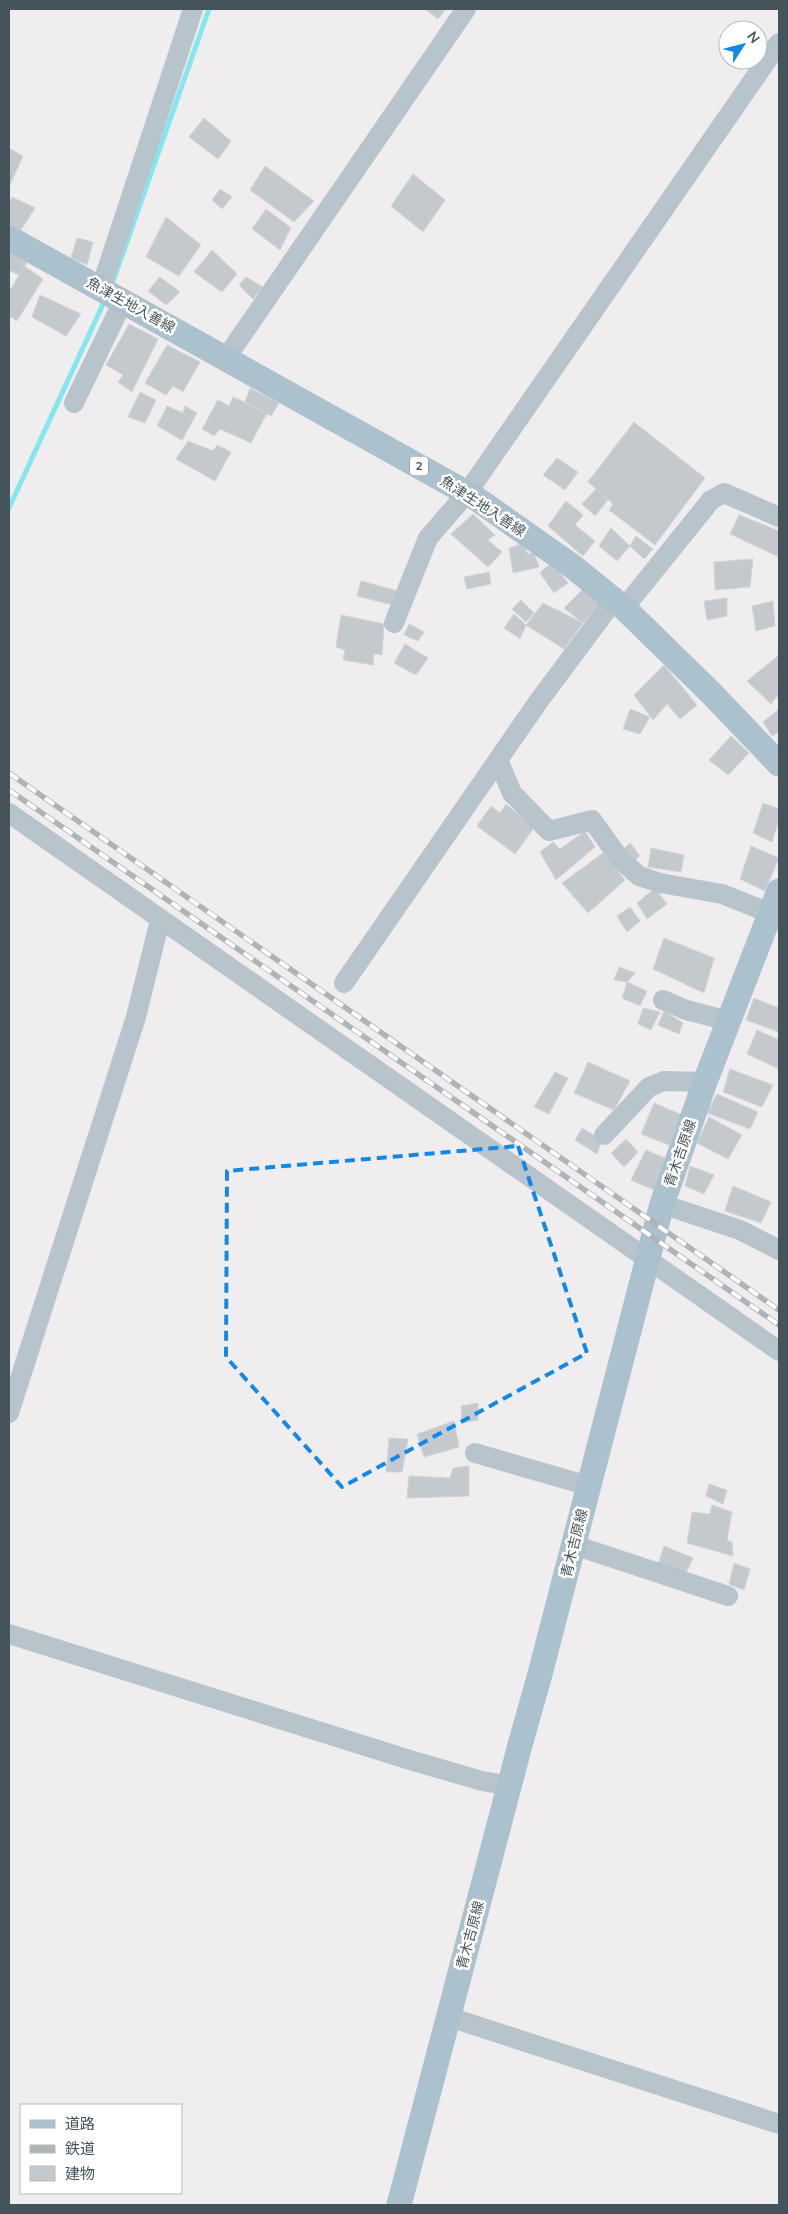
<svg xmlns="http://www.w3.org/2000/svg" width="788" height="2214" font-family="'Nunito Sans','Noto Sans JP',sans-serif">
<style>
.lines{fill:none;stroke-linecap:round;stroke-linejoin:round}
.stream{stroke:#84e6ef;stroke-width:5}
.building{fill:#c4c9cd;stroke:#d1d4d9}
.minor{stroke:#b8c4cb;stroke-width:20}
.major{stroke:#acc1ce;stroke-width:25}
.rail-casing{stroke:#afb4b8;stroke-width:5.5}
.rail{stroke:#fff;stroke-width:4;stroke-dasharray:11;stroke-linecap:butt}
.marked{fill:none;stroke:#1289e6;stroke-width:4;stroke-dasharray:10 6;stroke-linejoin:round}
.labels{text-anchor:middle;stroke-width:5;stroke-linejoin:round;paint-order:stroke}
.shield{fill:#fff;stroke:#7d878c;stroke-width:1}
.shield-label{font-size:12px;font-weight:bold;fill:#45545b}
.street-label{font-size:14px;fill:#45545b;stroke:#fff}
</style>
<rect width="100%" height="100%" fill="#f0edee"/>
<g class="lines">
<path class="stream" d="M 111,287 L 209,9
M 9,508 L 105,300"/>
</g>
<path class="building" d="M 425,9 L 446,9 L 438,19 Z
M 204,118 L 231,141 L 218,159 L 189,137 Z
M 9,148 L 23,156 L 9,187 Z
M 265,166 L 314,201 L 294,222 L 250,190 Z
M 413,174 L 445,200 L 423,232 L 391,206 Z
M 220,189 L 232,197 L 222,209 L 212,200 Z
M 12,197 L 35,208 L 21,230 L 9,225 L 9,204 Z
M 266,209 L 291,228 L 280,250 L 252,229 Z
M 166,217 L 201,245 L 179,276 L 146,257 Z
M 77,238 L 93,242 L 87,265 L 71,258 Z
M 212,250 L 237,274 L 222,292 L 194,272 Z
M 10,252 L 27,262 L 19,275 L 9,270 Z
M 24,266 L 43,279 L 17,321 L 9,316 L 9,288 L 11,289 Z
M 160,277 L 180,292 L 166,305 L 148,291 Z
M 246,277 L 263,287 L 253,299 L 239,285 Z
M 40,295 L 81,314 L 66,336 L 32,317 Z
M 129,324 L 158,339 L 132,392 L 118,382 L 123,375 L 106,365 Z
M 167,345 L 200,362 L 183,392 L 173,386 L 166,395 L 145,383 Z
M 250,388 L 279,403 L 271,416 L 245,402 Z
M 140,392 L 156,400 L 145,423 L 128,417 Z
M 233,397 L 267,413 L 251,443 L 220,429 L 214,436 L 202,429 L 218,400 L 229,406 Z
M 167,406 L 183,413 L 185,406 L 197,413 L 182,440 L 157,426 Z
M 634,422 L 705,478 L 655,545 L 609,510 L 613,504 L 588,482 Z
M 188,441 L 213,451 L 217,445 L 231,452 L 215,481 L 176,459 Z
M 557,458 L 578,472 L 565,490 L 543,475 Z
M 596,489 L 608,500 L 595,516 L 582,504 Z
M 566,501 L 583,515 L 575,525 L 595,541 L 583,556 L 548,526 Z
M 473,514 L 495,535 L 488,540 L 502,552 L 488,567 L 451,534 Z
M 739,515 L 779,531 L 779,557 L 730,534 Z
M 611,528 L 630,546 L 617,561 L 599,546 Z
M 636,536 L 653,549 L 644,559 L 630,546 Z
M 522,544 L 528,554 L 534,553 L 539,567 L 513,573 L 509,548 Z
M 753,559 L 750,587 L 715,590 L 714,562 Z
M 552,562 L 568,583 L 554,593 L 540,573 Z
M 489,572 L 491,584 L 467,589 L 464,577 Z
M 361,581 L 398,591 L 393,605 L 357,596 Z
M 583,589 L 600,603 L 583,623 L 564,608 Z
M 727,598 L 727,616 L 707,620 L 704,601 Z
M 521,600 L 534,613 L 526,622 L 512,609 Z
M 773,601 L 775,626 L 756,631 L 752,606 Z
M 543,603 L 583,623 L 564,649 L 526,625 Z
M 514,614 L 526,625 L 520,639 L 504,628 Z
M 341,615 L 384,624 L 382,655 L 374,654 L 373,665 L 343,660 L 345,650 L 336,647 Z
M 409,624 L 424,632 L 418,641 L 404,635 Z
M 405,644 L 428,658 L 416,675 L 394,663 Z
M 778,656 L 779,694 L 771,704 L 747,681 Z
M 664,665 L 697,705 L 680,719 L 667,704 L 653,720 L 634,695 Z
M 630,709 L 650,717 L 640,734 L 623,729 Z
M 779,709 L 779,732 L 772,736 L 763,722 Z
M 731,736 L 749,753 L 728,775 L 709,760 Z
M 763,803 L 779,809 L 779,819 L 772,842 L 753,833 Z
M 506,804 L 534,828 L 515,854 L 477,826 L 491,806 L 500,813 Z
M 585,831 L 595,847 L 556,880 L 540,852 L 553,842 L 560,849 Z
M 630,843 L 640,856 L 631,863 L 622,850 Z
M 751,846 L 779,858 L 765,891 L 740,879 Z
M 651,848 L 684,855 L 681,872 L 648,867 Z
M 603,853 L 625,880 L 588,913 L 562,883 Z
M 655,888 L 667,904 L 647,919 L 637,903 Z
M 630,907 L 640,921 L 627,932 L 617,916 Z
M 664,938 L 714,958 L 704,993 L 653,969 Z
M 619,967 L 635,973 L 627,982 L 614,980 Z
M 627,982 L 647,991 L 640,1006 L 622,998 Z
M 754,998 L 779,1008 L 779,1032 L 746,1020 Z
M 643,1008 L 660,1012 L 651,1030 L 638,1024 Z
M 664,1011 L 683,1023 L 679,1034 L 658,1025 Z
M 757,1030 L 779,1040 L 779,1069 L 747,1054 Z
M 588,1062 L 630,1081 L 614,1110 L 574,1093 Z
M 730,1069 L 773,1085 L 762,1107 L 723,1092 Z
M 555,1072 L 568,1078 L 549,1114 L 534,1107 Z
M 717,1094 L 758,1112 L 750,1129 L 707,1113 Z
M 654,1103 L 682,1115 L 669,1145 L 641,1134 Z
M 709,1117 L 742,1135 L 728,1159 L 697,1143 Z
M 582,1128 L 602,1140 L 597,1154 L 575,1140 Z
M 626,1139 L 638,1152 L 624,1167 L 611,1153 Z
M 646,1150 L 665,1158 L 654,1190 L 631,1180 Z
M 690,1166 L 714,1175 L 704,1194 L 685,1186 Z
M 733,1186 L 771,1202 L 761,1223 L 725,1211 Z
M 478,1403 L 478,1420 L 462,1423 L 461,1406 Z
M 454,1421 L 459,1447 L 424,1457 L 417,1434 Z
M 389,1438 L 408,1439 L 402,1472 L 386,1472 Z
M 469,1466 L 469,1496 L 407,1498 L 409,1476 L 450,1478 L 453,1468 Z
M 709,1484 L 727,1490 L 723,1504 L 706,1496 Z
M 712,1505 L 732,1512 L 727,1540 L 732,1542 L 733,1556 L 687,1543 L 692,1512 L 710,1514 Z
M 664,1546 L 693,1558 L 685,1575 L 658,1565 Z
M 734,1563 L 750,1569 L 744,1590 L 729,1584 Z"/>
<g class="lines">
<path class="minor" d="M 101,288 L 193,9
M 226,358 L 466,9
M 74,403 L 123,301
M 624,608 L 711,500 L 724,493 L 779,517
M 394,623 L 428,538 L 467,493 L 779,43
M 498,760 L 512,793 L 549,831 L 592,820 L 620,859 L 639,876 L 660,883 L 722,894 L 770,913
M 9,813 L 779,1351
M 344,983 L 538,702 L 614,600
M 663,1000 L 686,1010 L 729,1021
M 604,1135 L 649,1087 L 664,1081 L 705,1082
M 662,1204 L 740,1230 L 779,1250
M 9,1413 L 136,1017 L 160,920
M 475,1453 L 589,1486
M 574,1545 L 728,1596
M 9,1634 L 410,1760 L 482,1781 L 510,1786
M 449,2017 L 779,2124"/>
<path class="major" d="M 9,238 L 474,497 L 572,566 L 624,608 L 710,692 L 779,764
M 399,2205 L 520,1745 L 540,1674 L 662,1204 L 705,1082 L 779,891"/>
<g class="rail-casing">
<path id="rail" d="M 9,773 L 779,1310
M 9,790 L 779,1325"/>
</g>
<use href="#rail" class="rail"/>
</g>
<path class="marked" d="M 518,1146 L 587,1353 L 342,1487 L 226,1357 L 227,1171 Z"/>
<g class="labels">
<rect class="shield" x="410" y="456.5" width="18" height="19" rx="4"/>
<g class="shield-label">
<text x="419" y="470">2</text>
</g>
<g class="street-label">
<text transform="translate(131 305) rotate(29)" y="5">魚津生地入善線</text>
<text transform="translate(483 506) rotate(33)" y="5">魚津生地入善線</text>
<text transform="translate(680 1153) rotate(-71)" y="5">青木吉原線</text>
<text transform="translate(574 1543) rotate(-76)" y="5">青木吉原線</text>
<text transform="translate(470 1935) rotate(-75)" y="5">青木吉原線</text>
</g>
</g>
<rect width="788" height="2214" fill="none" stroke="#45545b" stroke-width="20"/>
<rect x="20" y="2104" width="162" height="90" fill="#ffffff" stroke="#b5bbbd"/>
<rect x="30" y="2120" width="25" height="8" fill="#acc1ce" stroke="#b5bbbd"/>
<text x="65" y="2129" font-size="15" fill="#45545b">道路</text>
<rect x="30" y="2145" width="25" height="8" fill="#afb4b8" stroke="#b5bbbd"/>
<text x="65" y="2154" font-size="15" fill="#45545b">鉄道</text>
<rect x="30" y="2166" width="25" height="15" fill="#c4c9cd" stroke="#b5bbbd"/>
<text x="65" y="2179" font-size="15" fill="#45545b">建物</text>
<g transform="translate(743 45) rotate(54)"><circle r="24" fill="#ffffff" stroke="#b5bbbd"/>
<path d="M0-4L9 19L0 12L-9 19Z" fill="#1289e6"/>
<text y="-8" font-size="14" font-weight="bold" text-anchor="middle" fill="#45545b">N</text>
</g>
</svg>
